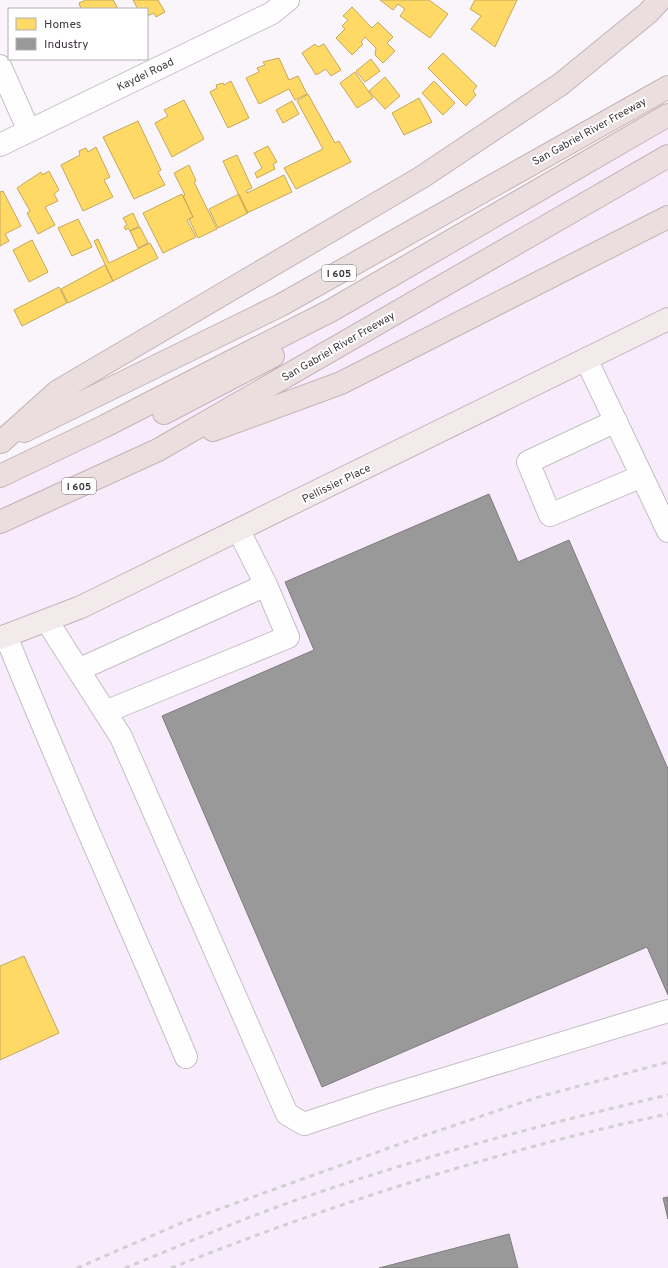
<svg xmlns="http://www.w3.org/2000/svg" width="668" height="1268" font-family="Overpass,sans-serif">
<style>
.built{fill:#f8ebfc}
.homes{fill:#ffd966;stroke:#c5a85b}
.industry{fill:#999;stroke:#7e7c7f}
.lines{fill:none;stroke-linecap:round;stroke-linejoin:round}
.minor-casing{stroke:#c4bfc6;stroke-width:24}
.major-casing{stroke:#c4b3b7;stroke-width:24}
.highway-casing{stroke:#c4b3b7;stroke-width:24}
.minor{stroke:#fefefe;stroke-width:22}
.major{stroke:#f3eaec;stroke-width:22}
.highway{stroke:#ebdedf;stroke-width:22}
.rail{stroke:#d0cfd1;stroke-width:3;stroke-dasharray:5 5;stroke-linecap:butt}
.labels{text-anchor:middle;stroke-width:4;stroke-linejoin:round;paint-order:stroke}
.shield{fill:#fff;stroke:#79737a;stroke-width:1}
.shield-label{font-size:10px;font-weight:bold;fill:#3f3741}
.street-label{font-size:11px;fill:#3f3741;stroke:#fff}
</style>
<rect width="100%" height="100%" fill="#faf5fb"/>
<path class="built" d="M 668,125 L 668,1268 L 0,1268 L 0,477 Z"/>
<path class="homes" d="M 86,0 L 113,0 L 118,9 L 81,9 L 79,3 Z
M 133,0 L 158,0 L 165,12 L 156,17 L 154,13 L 147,16 L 147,9 L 138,9 Z
M 380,0 L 429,0 L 448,14 L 430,38 L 400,16 L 405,9 L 398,4 L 393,10 Z
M 475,0 L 517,0 L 495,47 L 471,29 L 481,16 L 470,9 Z
M 352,7 L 372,28 L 378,22 L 393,37 L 387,43 L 395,51 L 383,63 L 375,55 L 376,48 L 365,37 L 361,42 L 363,44 L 352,55 L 336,38 L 345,29 L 342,26 L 348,20 L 343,16 Z
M 315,44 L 318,47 L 324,44 L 341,70 L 331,76 L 326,69 L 316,75 L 302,53 Z
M 443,53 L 477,86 L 473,91 L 476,95 L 466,106 L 428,68 Z
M 279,58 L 289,80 L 298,76 L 307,94 L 295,100 L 289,89 L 259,104 L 246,78 L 259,72 L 257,68 L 265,65 L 263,62 Z
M 371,59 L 380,71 L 365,82 L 356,71 Z
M 355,72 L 373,98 L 357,108 L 340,83 Z
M 385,77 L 400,96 L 385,109 L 369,91 Z
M 231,81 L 249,118 L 228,128 L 210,92 L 217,88 L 216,85 L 223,83 L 224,85 Z
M 434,81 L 455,103 L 443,115 L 422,93 Z
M 308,94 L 335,143 L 339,141 L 351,162 L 296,189 L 284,168 L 323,149 L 297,101 Z
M 419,98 L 432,122 L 404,135 L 392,113 Z
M 184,100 L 204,139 L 172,157 L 155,123 L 168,116 L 164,110 Z
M 292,101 L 299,114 L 283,123 L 276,110 Z
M 138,121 L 161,170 L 158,172 L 165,185 L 134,199 L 103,137 Z
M 268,146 L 277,162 L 273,164 L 275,169 L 257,178 L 255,173 L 262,168 L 254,153 Z
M 96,147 L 110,177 L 104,180 L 113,197 L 83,211 L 61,165 L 80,155 L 79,151 L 86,148 L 88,152 Z
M 237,155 L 252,188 L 246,191 L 247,193 L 284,175 L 292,192 L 247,213 L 223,161 Z
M 189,165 L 196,181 L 194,182 L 217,229 L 198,238 L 189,219 L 193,217 L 183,196 L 185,195 L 174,173 Z
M 49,171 L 59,190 L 54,194 L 58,201 L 45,207 L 55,225 L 38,234 L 27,213 L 30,211 L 17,188 L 41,172 L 42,175 Z
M 3,191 L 21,226 L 5,234 L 9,241 L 0,246 L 0,192 Z
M 182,194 L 193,217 L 187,220 L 196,237 L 163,253 L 143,213 Z
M 239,194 L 248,213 L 218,228 L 209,209 Z
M 133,213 L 139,226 L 130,231 L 128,228 L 126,230 L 124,227 L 127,225 L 123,218 Z
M 78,219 L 92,247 L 72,256 L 58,228 Z
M 140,227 L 148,243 L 138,248 L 130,231 Z
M 98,239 L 109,263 L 150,243 L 158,258 L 113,281 L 94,241 Z
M 32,240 L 48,272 L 29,282 L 13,250 Z
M 105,265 L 113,281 L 68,303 L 61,289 Z
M 59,287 L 67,303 L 22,326 L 14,310 Z
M 24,956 L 59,1033 L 0,1060 L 0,966 Z"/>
<path class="industry" d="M 489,494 L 518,562 L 569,540 L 668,769 L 668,995 L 647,947 L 322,1087 L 162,716 L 314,650 L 285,582 Z
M 668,1197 L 668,1219 L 663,1198 Z
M 509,1234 L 518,1268 L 379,1268 Z"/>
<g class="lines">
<g class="minor-casing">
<path id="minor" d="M 0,66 L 29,131
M 0,145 L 272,13 L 288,0
M 586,359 L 668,531
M 616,421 L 528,462 L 550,515 L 642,476
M 239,531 L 266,585
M 47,621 L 121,737 L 287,1114 L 304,1124 L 379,1099 L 668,1011
M 6,636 C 63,778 127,917 186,1057
M 78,670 L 266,585 L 288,637 L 105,712"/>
</g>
<g class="major-casing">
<path id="major" d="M 0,638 L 81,607 L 668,319"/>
</g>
<g class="highway-casing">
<path id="highway" d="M 164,413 L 273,356
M 213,430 L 341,383 L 668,217
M 24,431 L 281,305 L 668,87
M 1,442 L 58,391 L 422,177 L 561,84 L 648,13 L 660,0
M 0,476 L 105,426 L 332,310 L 668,115
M 0,522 L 158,450 L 668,156"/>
</g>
<use href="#minor" class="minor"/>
<use href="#major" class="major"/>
<use href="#highway" class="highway"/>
<path class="rail" d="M 77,1268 L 186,1221 L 411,1140 L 535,1098 L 668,1062
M 125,1268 C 187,1243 248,1216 311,1195 C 428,1155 547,1123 668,1095
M 171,1268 C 333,1204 498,1150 668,1114"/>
</g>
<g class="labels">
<g class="shield">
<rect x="322" y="265" width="34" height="16" rx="3"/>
<rect x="62" y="478" width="34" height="16" rx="3"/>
</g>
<g class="shield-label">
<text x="339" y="277">I 605</text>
<text x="79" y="490">I 605</text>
</g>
<g class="street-label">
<text transform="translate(145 74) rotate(-26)" y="4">Kaydel Road</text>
<text transform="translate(589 131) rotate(-29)" y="4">San Gabriel River Freeway</text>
<text transform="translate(338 346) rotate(-30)" y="4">San Gabriel River Freeway</text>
<text transform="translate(336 483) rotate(-26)" y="4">Pellissier Place</text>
</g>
</g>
<rect x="8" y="8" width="140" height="52" fill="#ffffff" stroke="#b2afb3"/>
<rect x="16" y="18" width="20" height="12" fill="#ffd966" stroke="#b2afb3"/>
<text x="44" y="28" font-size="12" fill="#3f3741">Homes</text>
<rect x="16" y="38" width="20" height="12" fill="#999999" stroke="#b2afb3"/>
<text x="44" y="48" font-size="12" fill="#3f3741">Industry</text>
</svg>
